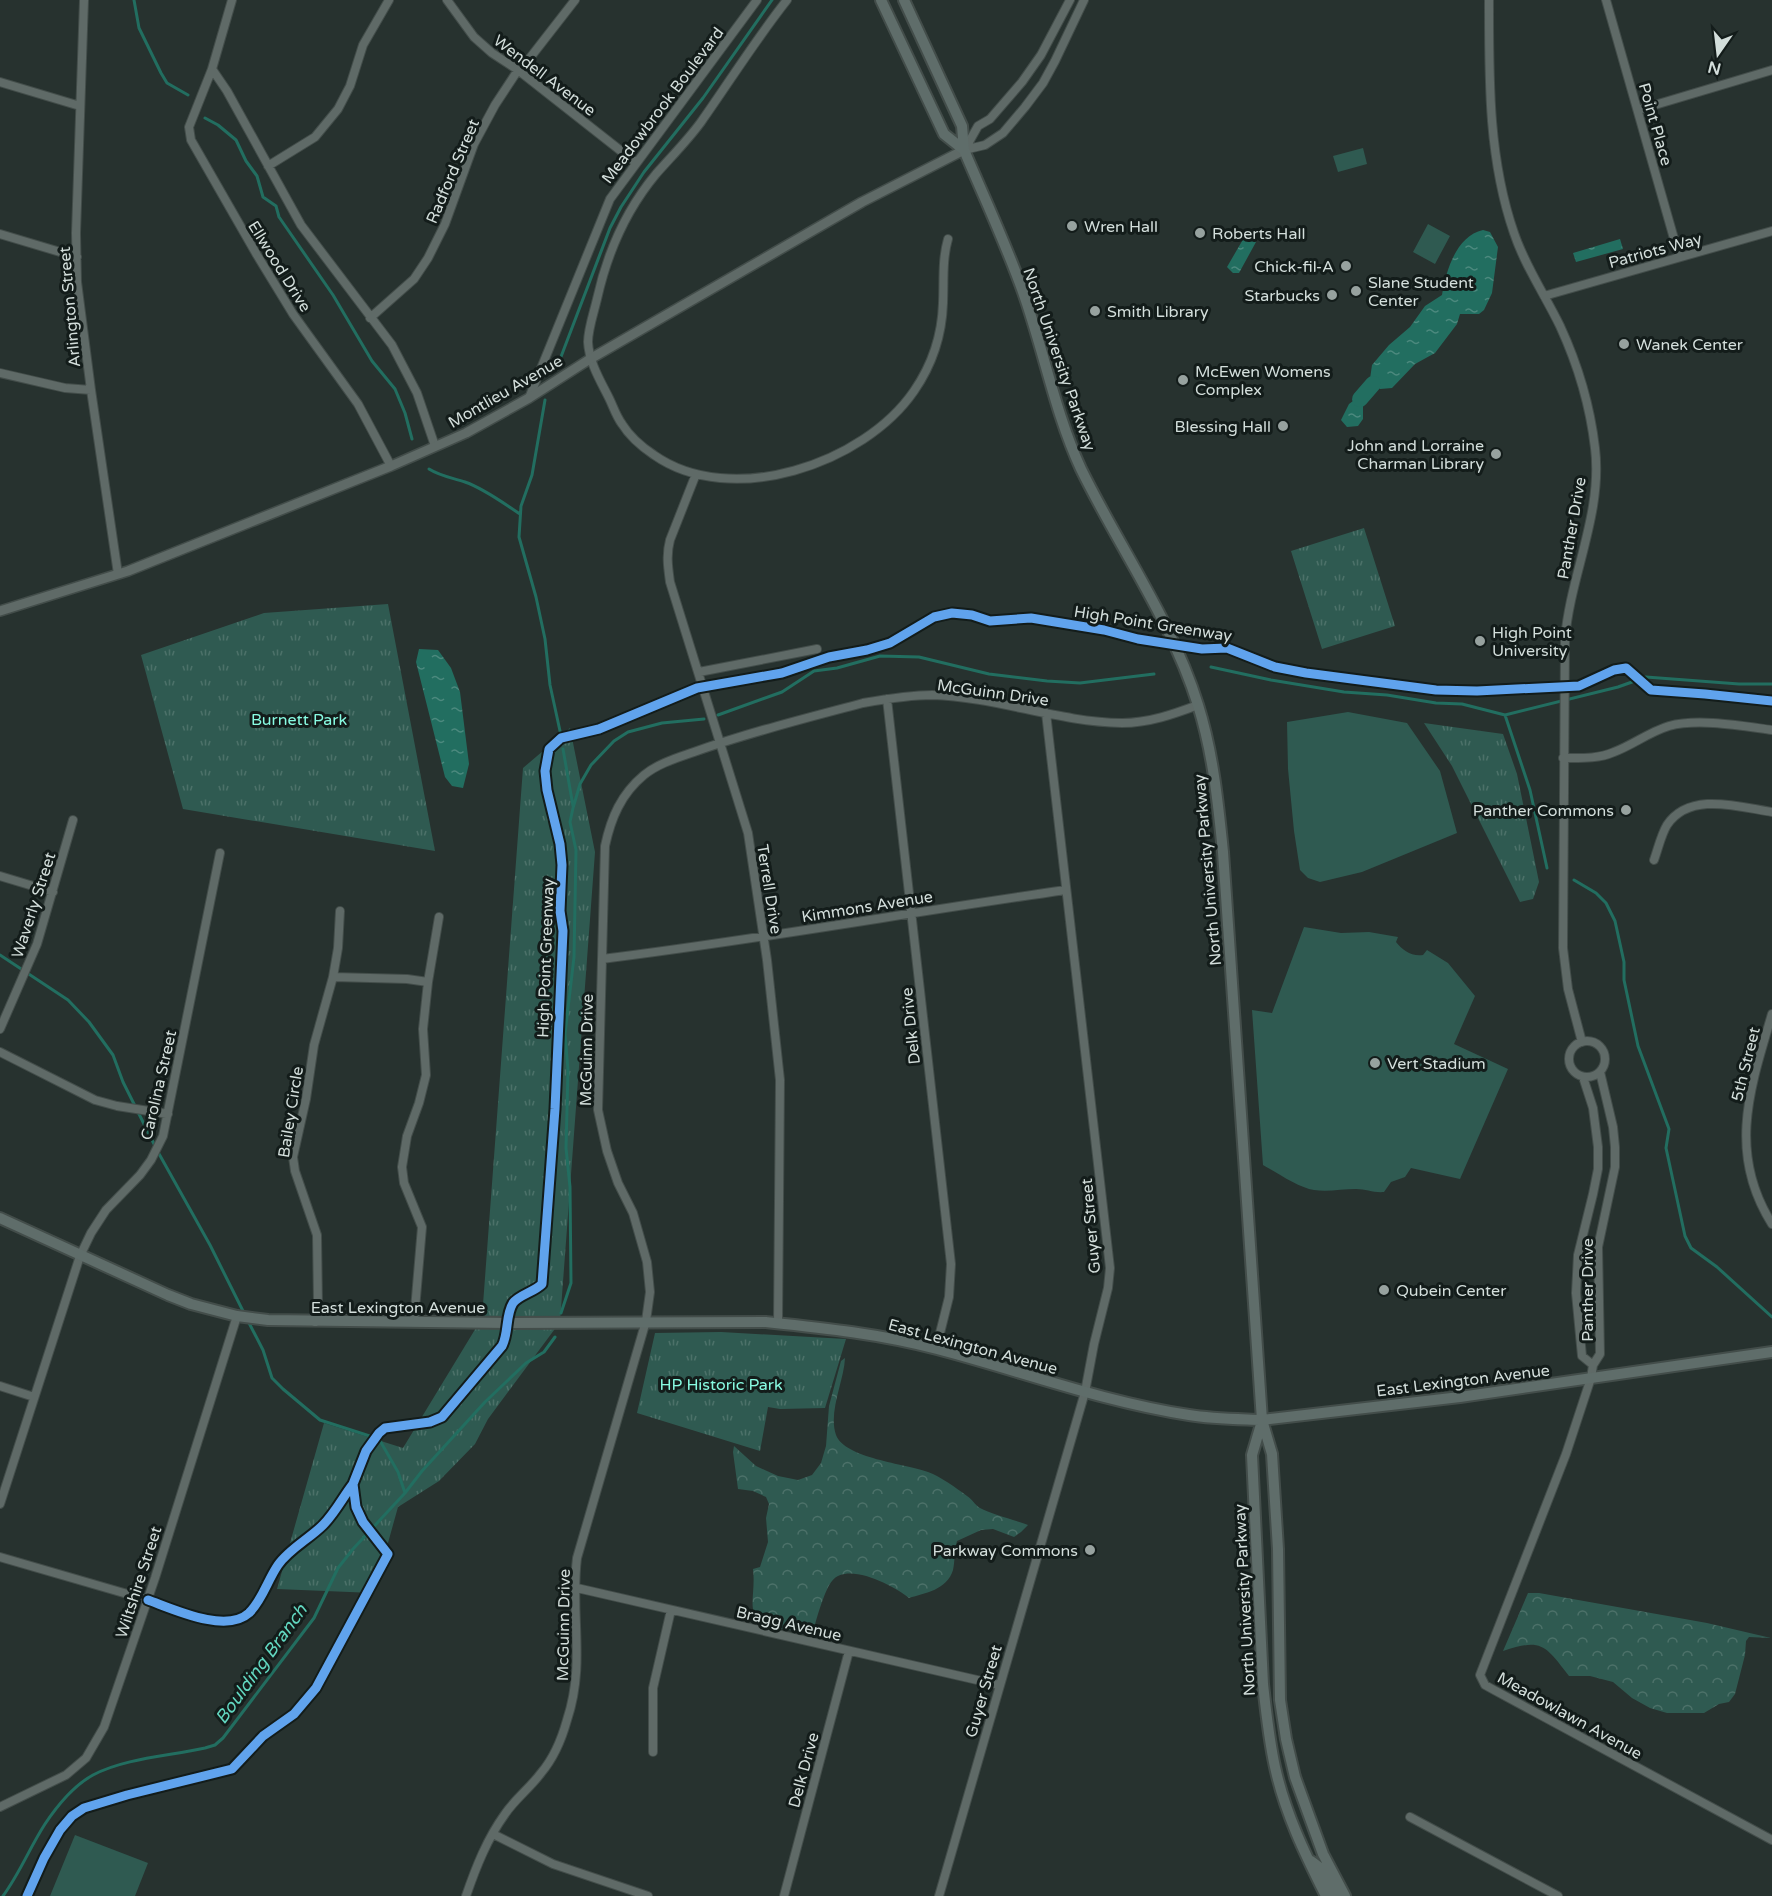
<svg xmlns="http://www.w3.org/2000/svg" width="1772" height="1896" font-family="'Varela Round',sans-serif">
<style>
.green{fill:#2f5a51}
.forest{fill:url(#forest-crowns)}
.park{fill:url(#park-tufts)}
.water{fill:url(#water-ripples)}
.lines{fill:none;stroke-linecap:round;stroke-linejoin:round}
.stream{stroke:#226e60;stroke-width:3}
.river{stroke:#226e60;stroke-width:16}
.minor-casing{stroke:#434d4a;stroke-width:10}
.tertiary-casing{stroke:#434d4a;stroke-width:12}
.secondary-casing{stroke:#434d4a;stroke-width:14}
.minor{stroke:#5f6a67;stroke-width:8}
.tertiary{stroke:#5f6a67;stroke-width:9}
.secondary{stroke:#5f6d6a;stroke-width:10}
.cycleway-casing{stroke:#131c1a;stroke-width:13}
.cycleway{stroke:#60a3ed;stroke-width:9}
.poi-dot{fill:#97a29f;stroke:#131c1a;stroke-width:2}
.labels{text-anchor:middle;stroke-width:6;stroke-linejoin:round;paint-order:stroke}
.street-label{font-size:16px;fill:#d3dedb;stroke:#131c1a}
.poi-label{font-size:16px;fill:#d3dedb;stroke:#131c1a;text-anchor:start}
.park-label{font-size:16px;fill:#88fbe2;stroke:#131c1a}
.water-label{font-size:18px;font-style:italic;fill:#62d7c0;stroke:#131c1a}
</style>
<defs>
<pattern id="forest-crowns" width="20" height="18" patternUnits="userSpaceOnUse" patternTransform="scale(1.5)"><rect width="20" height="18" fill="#2f5a51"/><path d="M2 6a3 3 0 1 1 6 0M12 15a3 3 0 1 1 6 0" fill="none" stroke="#4c7169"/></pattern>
<pattern id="park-tufts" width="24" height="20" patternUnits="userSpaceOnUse" patternTransform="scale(1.5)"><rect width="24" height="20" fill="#2f5a51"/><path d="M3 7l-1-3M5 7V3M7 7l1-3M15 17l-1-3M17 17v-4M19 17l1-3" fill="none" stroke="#4c7169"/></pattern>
<pattern id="water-ripples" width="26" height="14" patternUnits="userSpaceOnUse" patternTransform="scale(1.5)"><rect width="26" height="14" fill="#226e60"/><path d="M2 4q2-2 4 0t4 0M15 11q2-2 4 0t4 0" fill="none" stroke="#4c897e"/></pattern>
</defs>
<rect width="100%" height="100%" fill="#27322f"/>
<path class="green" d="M 1363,148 L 1367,164 L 1338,172 L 1333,156 Z
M 1428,224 L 1450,236 L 1435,264 L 1413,252 Z
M 1348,712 L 1407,723 L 1440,771 L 1457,833 L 1362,872 L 1320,882 L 1308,878 L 1300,870 L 1294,831 L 1288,769 L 1287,722 Z
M 1304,927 L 1341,933 L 1369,932 L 1398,937 L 1396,942 C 1402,950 1412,957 1423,955 L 1427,950 L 1448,963 L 1475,996 L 1454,1044 L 1508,1069 L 1460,1179 L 1411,1168 L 1405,1177 L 1391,1182 L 1384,1192 C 1374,1193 1366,1189 1356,1189 C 1342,1189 1328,1192 1314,1190 C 1299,1188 1276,1172 1263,1165 L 1252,1010 L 1272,1013 Z
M 75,1835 L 148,1863 L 135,1896 L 50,1896 Z"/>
<path class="forest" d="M 845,1358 C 844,1381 828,1412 836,1435 C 844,1458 906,1464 928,1472 C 941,1477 955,1487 967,1496 C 972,1499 975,1505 980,1508 C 991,1514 1015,1520 1028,1525 L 1021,1532 L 1014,1537 L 993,1529 L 981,1530 L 957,1541 C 954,1551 955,1562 953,1570 C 947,1590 925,1593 909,1598 C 895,1586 847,1561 832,1581 C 825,1589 817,1617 814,1628 C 804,1634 793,1630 782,1629 C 739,1622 757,1601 753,1569 L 760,1567 L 768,1542 L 766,1518 L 769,1504 L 766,1497 L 753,1491 L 738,1489 L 733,1452 L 734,1446 L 756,1466 L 778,1476 L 798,1480 L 812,1475 L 821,1463 L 826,1446 L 829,1406 L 841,1361 Z
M 1528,1593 L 1539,1593 L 1707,1623 L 1771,1638 L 1749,1637 L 1746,1641 L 1745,1655 L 1735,1694 L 1729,1702 L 1719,1704 L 1704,1713 L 1667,1713 L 1650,1708 L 1632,1698 L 1613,1682 L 1590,1676 L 1569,1676 C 1545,1645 1542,1638 1503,1651 Z"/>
<path class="park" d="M 1364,528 L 1395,626 L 1322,649 L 1291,551 Z
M 388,604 L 435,851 L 183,809 L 141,655 L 264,613 Z
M 1424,723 L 1503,734 L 1517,774 L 1539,882 L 1533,899 L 1520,902 L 1452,766 Z
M 570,728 L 595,852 L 560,1322 L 488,1419 L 475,1444 L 439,1481 L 398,1507 L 374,1593 L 277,1589 L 324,1423 L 403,1448 L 482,1318 L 523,768 Z
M 721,1332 L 846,1339 L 825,1408 L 780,1409 L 768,1407 L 760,1451 L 637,1413 L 655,1333 Z"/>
<path class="water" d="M 1483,230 L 1490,232 L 1498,247 L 1492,293 L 1484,310 L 1479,314 L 1460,314 L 1457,324 L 1435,353 L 1415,364 L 1392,388 L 1380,389 L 1370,379 L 1372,365 L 1389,345 L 1410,327 L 1425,306 L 1442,295 C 1446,271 1456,236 1483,230 Z
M 1245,236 L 1251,237 L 1256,242 L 1239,273 L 1233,273 L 1227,267 Z
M 1620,239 L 1623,249 L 1576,262 L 1573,253 Z
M 1357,398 L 1363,400 L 1363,419 L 1358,426 L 1347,427 L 1341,420 L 1349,404 Z
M 419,649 L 438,650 L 451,668 L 460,692 L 469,764 L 463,788 L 452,786 L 445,777 L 416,662 Z"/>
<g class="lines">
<path class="stream" d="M 134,0 L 139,28 L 161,73 L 167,83 L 188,95
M 205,118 L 218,125 L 236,140 L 246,161 L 257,176 L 263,197 L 276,206 L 279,217 L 333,295 L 372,361 L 395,389 L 405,413 L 412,439
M 554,370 L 559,362 L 610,228 L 621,207 L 644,172 L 703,98 L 772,0
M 545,400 L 532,475 L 521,506 L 519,537 L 536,597 L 545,639 L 550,685 L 560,731
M 429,469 C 440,476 453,478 465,482 C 485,489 503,503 520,514
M 1211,667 L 1271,680 L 1344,692 L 1387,695 L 1436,703 L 1462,704 L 1505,715 L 1618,687 L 1646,677 L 1739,684 L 1772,684
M 718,715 L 782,692 L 814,671 L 837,668 L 880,656 L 919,657 L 989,674 L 1047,681 L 1080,683 L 1154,674
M 1505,715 L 1530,790 L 1547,868
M 563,749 L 573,806
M 1574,880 L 1596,893 L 1606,903 L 1615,921 L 1624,962 L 1624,980 L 1638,1046 L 1669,1129 L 1666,1148 L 1685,1236 L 1691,1248 L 1717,1267 L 1772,1317
M 0,955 L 68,1000 L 89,1022 L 113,1055 L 123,1082 L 155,1146
M 158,1152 L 210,1245 L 245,1315
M 561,1313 L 571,1283 L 570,1187 L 566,1148 L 568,1070 L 565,1034 L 574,957 L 576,850 L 570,822 L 573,808 L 580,784 L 591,765 L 614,741 L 628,732 L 662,723 L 704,719
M 248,1321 L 263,1350 L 272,1378 L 283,1389 L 320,1420 L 379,1439 L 398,1472 L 405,1493
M 3,1896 C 20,1873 30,1847 45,1824 C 57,1806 73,1786 93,1775 C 125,1758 170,1756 205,1748 L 215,1745 L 223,1738 L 314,1618 L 338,1568 L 353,1549 L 405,1493 L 422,1471 L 485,1402 L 526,1363 L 544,1352 L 555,1337"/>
<path class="river" d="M 1360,399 L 1373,384"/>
<g class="minor-casing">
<path id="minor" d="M 84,0 L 76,233 L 77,282 L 91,390 L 118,574
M 232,0 L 212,69 L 227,91 L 301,225 L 392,345 L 417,393 L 435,446
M 447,0 L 474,37 L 492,53 L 518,70 L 635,162
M 787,0 C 756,39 730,81 701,122 C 688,140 671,157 656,174 C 626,210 607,254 597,299 C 594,312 588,329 588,342 C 589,362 600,380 609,398 C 613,406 616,416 622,424 C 630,437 642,447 654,455 C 731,509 864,464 914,391 C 932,365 942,335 943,303 C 944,281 942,260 948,239
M 1489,0 C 1489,78 1488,158 1514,233 C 1525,266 1545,295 1560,326 C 1578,365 1590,405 1595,448 C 1603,513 1570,576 1565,639 L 1563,948 L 1568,989 L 1582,1042
M 1606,0 L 1679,256
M 212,69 L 189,127 L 191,140 L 257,255 L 293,314 L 358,404 L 391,466
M 0,82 L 80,106
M 1638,110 L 1772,70
M 965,149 L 978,126 L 990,119 L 1022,82 L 1041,55 L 1070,0
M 964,150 L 985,145 L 1003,133 L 1025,107 L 1043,83 L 1055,61 L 1084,0
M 268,166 L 315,137 L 338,109 L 350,86 L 363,45 L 389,0
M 0,234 L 77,257
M 1544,296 L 1772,231
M 370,318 L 414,279 L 428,258 L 445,224 L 474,144 L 495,105 L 518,70 L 526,63 L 575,0
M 0,373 L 65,388 L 91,390
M 529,398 L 610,199 L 757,0
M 696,474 L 670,540 C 666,555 668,567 670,582 L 748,833 L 767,960 L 780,1080 L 778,1323
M 699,672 L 817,649
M 887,699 L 951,1264 L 949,1297 L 936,1349
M 1563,758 C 1581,758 1598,759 1614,752 C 1633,745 1649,732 1669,726 C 1698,718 1742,726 1772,730
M 1654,860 C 1658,849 1661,835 1667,825 C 1690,791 1739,807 1772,812
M 0,876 L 53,892
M 602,959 C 757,940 911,912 1066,890
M 333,977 L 338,948 L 340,911
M 428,982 L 439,917
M 1772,1014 C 1750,1088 1727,1153 1772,1224
M 0,1029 L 37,944 L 73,820
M1569 1059a18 18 0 1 1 36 0a18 18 0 1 1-36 0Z
M 0,1052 L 95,1100 L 117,1106 L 168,1114
M 1600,1072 L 1613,1127 L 1615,1147 L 1615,1167 L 1598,1247 L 1600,1354 L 1593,1365 L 1591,1378 L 1566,1454 L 1480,1675 L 1485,1685 L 1494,1690 L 1772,1840
M 1583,1077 L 1593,1108 L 1598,1147 L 1598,1169 L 1593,1194 L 1578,1255 L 1576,1293 L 1582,1356 L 1593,1365
M 315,1322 L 318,1305 L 317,1235 L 295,1171 L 293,1157 L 306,1099 L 314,1045 L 333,977 L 407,979 L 428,982 L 423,1029 L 426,1075 L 419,1103 L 407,1136 L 402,1167 L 404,1183 L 422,1227 L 414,1321
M 0,1386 L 34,1397
M 0,1504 L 80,1256 L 91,1233 L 106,1210 L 140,1175 L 151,1160 L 163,1136 L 220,853
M 0,1557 L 148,1600
M 574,1585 L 577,1588 L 999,1685
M 653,1752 L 653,1688 L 671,1610
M 0,1807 L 66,1775 L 86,1758 L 104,1727 L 155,1578 L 237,1316
M 1410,1817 L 1558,1896
M 493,1834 L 553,1864 L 648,1896
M 466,1896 C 476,1867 487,1839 505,1814 C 515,1799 530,1788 541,1773 C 553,1759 562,1738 567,1720 C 586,1663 570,1615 577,1558 L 646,1321 L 650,1292 L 647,1262 L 633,1213 L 618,1183 L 607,1151 L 598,1110 L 605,846 C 611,818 621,794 644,775 C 659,763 677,758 694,752 C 750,732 807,718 863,703 C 886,699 909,695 932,695 C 996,697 1058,722 1122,723 C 1149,723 1174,714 1198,705
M 784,1896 L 849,1651
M 939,1896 L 1085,1392 L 1094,1344 L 1108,1288 L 1110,1268 L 1046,713"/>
</g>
<g class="tertiary-casing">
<path id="tertiary" d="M 0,611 L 128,571 L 391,466 L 466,433 L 529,398 L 590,359 L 862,202 L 964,150"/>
</g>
<g class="secondary-casing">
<path id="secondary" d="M 881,0 L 944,134 L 964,150
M 904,0 L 962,126 L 964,150 C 984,197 1006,244 1023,292 C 1044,351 1055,413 1081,469 C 1119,547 1172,621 1198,705 C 1213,753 1218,802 1223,852 L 1262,1420 L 1272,1454 L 1278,1549 L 1280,1700 L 1286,1739 L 1295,1777 L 1323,1854 L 1345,1896
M 0,1218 L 168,1295 L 191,1304 L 237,1316 L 268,1320 L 508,1323 L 766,1322 C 823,1328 881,1334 937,1349 C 1021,1371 1103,1402 1189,1415 C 1213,1419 1238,1419 1262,1420 L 1460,1397 L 1772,1352
M 1262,1421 L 1252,1455 L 1263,1684 C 1266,1712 1269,1740 1275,1767 C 1285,1813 1305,1854 1326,1896
M 1311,1861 L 1323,1870 L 1335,1896"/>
</g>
<use href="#minor" class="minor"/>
<use href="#tertiary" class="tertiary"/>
<use href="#secondary" class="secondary"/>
<g class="cycleway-casing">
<path id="cycleway" d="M 148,1600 C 173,1609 226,1634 249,1613 C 263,1599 267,1581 278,1565 C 289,1549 309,1539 323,1525 C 335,1513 343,1497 353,1484
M 27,1896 L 44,1858 L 60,1830 L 72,1816 L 84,1808 L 127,1795 L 232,1769 L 263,1736 L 294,1714 L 316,1688 L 388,1554 L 363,1522 L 356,1507 L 353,1484 L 366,1451 L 379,1433 L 385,1428 L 430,1422 L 442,1417 L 502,1346 C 509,1333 505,1316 513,1303 C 519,1295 534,1292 542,1284 L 555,1109 L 563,931 L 560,911 L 562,865 L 560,844 L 547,790 L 545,771 L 549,749 L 561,738 L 599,729 L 697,688 L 782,673 L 829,657 L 867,650 L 890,643 L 934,617 L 952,613 L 972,615 L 990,621 L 1031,618 L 1104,630 L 1138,639 L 1202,649 L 1227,648 L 1275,667 L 1306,673 L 1436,690 L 1477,691 L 1579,686 L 1614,670 L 1626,668 L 1651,690 L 1705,694 L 1772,701"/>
</g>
<use href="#cycleway" class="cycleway"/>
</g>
<g class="poi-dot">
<circle cx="1072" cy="226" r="6"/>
<circle cx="1200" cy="233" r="6"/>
<circle cx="1346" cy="266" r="6"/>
<circle cx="1356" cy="291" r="6"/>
<circle cx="1332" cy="295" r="6"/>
<circle cx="1095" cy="311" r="6"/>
<circle cx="1624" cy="344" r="6"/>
<circle cx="1183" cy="380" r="6"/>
<circle cx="1283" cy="426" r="6"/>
<circle cx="1496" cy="454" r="6"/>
<circle cx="1480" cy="641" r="6"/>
<circle cx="1626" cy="810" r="6"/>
<circle cx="1375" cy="1063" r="6"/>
<circle cx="1384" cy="1290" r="6"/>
<circle cx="1090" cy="1550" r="6"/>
</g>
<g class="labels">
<g class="street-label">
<text transform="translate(545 75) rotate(37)" y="6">Wendell Avenue</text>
<text transform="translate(662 105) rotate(-53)" y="6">Meadowbrook Boulevard</text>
<text transform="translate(1656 124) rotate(74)" y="6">Point Place</text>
<text transform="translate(452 171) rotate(-67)" y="6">Radford Street</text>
<text transform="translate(1655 250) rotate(-15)" y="6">Patriots Way</text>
<text transform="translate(280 266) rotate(58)" y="6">Ellwood Drive</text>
<text transform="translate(69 307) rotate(-95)" y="6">Arlington Street</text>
<text transform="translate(1060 359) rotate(71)" y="6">North University Parkway</text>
<text transform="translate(505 391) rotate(-30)" y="6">Montlieu Avenue</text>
<text transform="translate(1571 528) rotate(-80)" y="6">Panther Drive</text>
<text transform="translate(1153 623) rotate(9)" y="6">High Point Greenway</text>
<text transform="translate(993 692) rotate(8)" y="6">McGuinn Drive</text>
<text transform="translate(1207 870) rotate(-95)" y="6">North University Parkway</text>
<text transform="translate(770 889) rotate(81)" y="6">Terrell Drive</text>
<text transform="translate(33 905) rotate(-72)" y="6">Waverly Street</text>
<text transform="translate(867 906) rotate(-9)" y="6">Kimmons Avenue</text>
<text transform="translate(545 958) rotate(-88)" y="6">High Point Greenway</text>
<text transform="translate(910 1026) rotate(-96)" y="6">Delk Drive</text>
<text transform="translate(586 1050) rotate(-89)" y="6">McGuinn Drive</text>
<text transform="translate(1745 1064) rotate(-76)" y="6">5th Street</text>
<text transform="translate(158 1085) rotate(-77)" y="6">Carolina Street</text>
<text transform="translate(290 1112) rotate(-81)" y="6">Bailey Circle</text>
<text transform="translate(1090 1226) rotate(-95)" y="6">Guyer Street</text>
<text transform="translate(1587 1290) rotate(-90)" y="6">Panther Drive</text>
<text x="398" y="1313">East Lexington Avenue</text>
<text transform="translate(973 1346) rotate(15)" y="6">East Lexington Avenue</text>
<text transform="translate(1463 1380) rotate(-7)" y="6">East Lexington Avenue</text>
<text transform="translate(138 1582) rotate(-72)" y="6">Wiltshire Street</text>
<text transform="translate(1244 1600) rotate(-93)" y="6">North University Parkway</text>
<text transform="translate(789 1623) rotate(13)" y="6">Bragg Avenue</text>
<text transform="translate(563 1625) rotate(-89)" y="6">McGuinn Drive</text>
<text transform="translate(983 1691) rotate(-74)" y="6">Guyer Street</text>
<text transform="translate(1570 1715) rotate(29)" y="6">Meadowlawn Avenue</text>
<text transform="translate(803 1770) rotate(-75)" y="6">Delk Drive</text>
</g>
<g class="poi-label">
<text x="1084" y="232">Wren Hall</text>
<text x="1212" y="239">Roberts Hall</text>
<text x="1334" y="272" text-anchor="end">Chick-fil-A</text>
<text x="1368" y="288">Slane Student<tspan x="1368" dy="18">Center</tspan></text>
<text x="1320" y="301" text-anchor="end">Starbucks</text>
<text x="1107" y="317">Smith Library</text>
<text x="1636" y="350">Wanek Center</text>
<text x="1195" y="377">McEwen Womens<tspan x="1195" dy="18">Complex</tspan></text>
<text x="1271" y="432" text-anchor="end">Blessing Hall</text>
<text x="1484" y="451" text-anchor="end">John and Lorraine<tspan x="1484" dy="18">Charman Library</tspan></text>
<text x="1492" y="638">High Point<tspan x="1492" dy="18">University</tspan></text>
<text x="1614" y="816" text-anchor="end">Panther Commons</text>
<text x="1387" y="1069">Vert Stadium</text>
<text x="1396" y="1296">Qubein Center</text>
<text x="1078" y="1556" text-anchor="end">Parkway Commons</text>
</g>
<g class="park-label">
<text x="299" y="725">Burnett Park</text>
<text x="721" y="1390">HP Historic Park</text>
</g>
<g class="water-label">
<text transform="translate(261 1664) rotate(-54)" y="6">Boulding Branch</text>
</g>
</g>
<g transform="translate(1718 54) rotate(194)" stroke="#131c1a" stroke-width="4.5" paint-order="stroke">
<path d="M0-4.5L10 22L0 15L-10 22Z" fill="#d3dedb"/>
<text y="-9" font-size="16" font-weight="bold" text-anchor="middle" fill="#d3dedb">N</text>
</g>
</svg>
